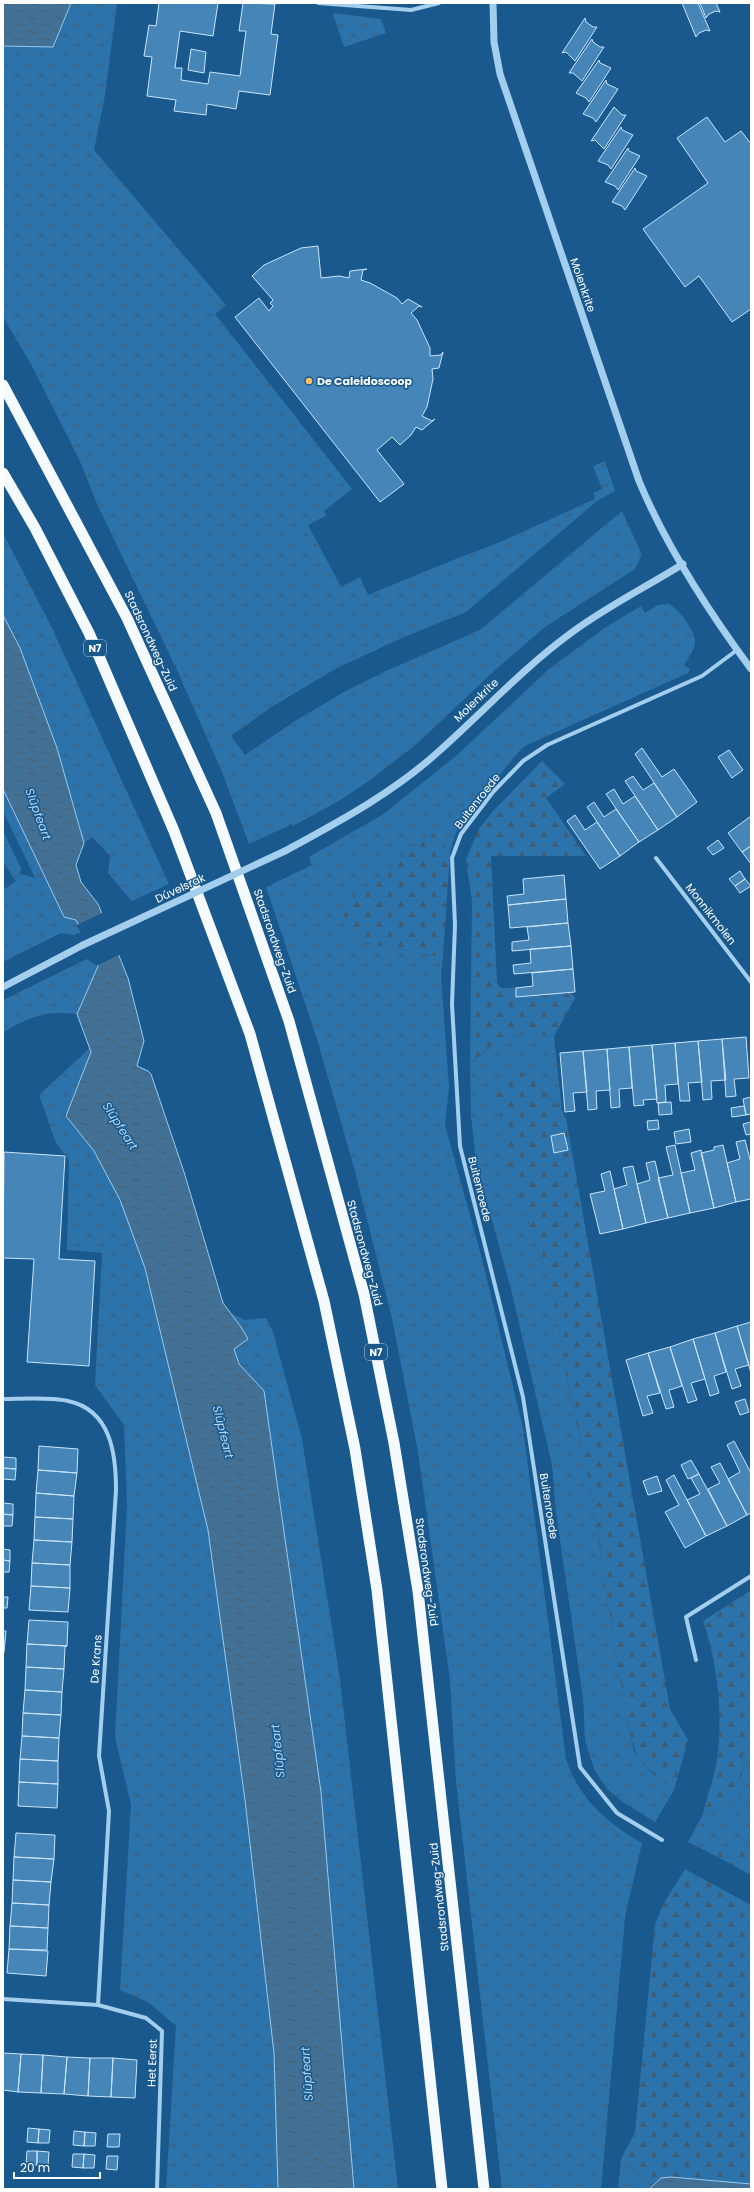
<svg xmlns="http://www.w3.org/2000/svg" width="754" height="2192" font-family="Poppins,sans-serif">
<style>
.grass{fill:url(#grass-tufts)}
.forest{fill:url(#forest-firs)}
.water{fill:url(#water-ripples);stroke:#97cbf1}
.pier{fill:#19598d}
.building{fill:#4585b7;stroke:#cae5fa}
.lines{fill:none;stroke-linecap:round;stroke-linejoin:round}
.minor{stroke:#a4ceee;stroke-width:4}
.tertiary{stroke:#a4ceee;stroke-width:7}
.trunk{stroke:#f5faff;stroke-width:11}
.tertiary-bridge{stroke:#a4ceee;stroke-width:7}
.poi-dot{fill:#ffbf61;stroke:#19598d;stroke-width:1.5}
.labels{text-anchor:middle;stroke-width:3;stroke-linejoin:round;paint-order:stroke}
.shield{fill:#19598d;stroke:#bacddd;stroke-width:1}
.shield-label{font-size:10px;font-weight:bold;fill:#fff}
.street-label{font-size:11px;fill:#fff;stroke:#19598d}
.poi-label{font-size:11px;font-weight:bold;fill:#fff;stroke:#19598d;text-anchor:start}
.water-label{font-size:12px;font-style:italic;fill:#b0d8f5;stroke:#19598d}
</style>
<defs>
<pattern id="grass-tufts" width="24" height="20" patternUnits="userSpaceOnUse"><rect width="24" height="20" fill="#2c73ab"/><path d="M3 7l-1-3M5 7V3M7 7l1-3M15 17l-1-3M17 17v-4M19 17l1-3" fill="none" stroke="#3f5c72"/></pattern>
<pattern id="forest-firs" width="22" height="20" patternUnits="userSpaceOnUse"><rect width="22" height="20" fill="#2c73ab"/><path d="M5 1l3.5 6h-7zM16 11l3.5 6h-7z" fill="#3f5c72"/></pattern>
<pattern id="water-ripples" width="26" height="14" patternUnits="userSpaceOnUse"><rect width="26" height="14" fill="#437196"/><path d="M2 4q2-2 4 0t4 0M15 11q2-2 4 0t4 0" fill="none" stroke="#485b6a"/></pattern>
</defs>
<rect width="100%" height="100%" fill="#19598d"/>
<path class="grass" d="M 71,3 L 117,3 L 105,95 L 94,150 L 226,305 L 215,314 L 352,489 L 324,511 L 327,515 L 308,525 L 341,587 L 360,577 L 368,595 L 453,560 L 498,543 L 595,499 L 593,493 L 602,489 L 593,466 L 605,461 L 615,491 L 597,501 L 466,612 L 404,637 L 337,668 L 273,706 L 231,736 L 245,755 L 295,721 L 344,692 L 386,671 L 480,630 L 622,511 L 642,555 L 635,569 L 545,627 L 495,670 L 419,742 L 369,781 L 342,799 L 293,826 L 292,824 L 249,844 L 222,772 L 177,670 L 98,506 L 80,461 L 31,364 L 3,317 L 3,46 L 53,47 Z
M 334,13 L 381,19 L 386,33 L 344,47 L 333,14 Z
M 3,533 L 51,626 L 169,884 L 132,901 L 108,873 L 110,856 L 92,837 L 84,843 L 57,748 L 20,648 L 3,615 Z
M 669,604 C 678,608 696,632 695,642 C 695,650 688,658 684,665 L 690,669 L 688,673 L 527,745 L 520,750 L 461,823 L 455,835 L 450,852 L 432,832 L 355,941 L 443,957 L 441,976 L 449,1087 L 445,1125 L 481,1255 L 523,1428 L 566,1759 C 580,1800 605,1821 642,1843 L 625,1917 L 601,2189 L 502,2189 L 456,1782 L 450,1680 L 418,1452 L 392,1318 L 353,1164 L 317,1039 L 266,887 L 312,865 L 309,857 L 382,815 L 456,756 L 549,669 L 606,627 L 641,606 L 645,613 L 658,605 Z
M 3,789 L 64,917 L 76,920 L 82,932 L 74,935 L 61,933 L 3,962 L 3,890 L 16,881 L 3,862 L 3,831 L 21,868 L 20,874 L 35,878 L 3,811 Z
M 87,959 L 98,966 L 77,1014 C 46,1010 30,1017 3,1032 L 3,1000 Z
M 527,1032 L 554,1036 L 562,1110 L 523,1071 L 497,1086 L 506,1154 L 555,1302 L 564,1364 L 591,1491 L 627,1722 L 634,1751 L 649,1771 L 674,1790 L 655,1822 L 623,1802 L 606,1788 L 594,1769 L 585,1740 L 583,1699 L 556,1512 L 552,1465 L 512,1293 L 476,1162 L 471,1116 L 470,1064 L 502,1038 Z
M 90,1048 L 91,1052 L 66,1116 L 94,1151 L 120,1200 L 145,1268 L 208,1530 L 245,1800 L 274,2053 L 278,2189 L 166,2189 L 176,2026 L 148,2002 L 120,1990 L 131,1805 L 115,1737 L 127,1505 L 124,1425 L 95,1385 L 102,1253 L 67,1250 L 69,1160 L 56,1143 L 39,1095 Z
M 232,1313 L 244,1320 L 266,1318 L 273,1332 L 302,1439 L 340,1679 L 398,2189 L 354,2189 L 321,1792 L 264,1391 L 239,1364 L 234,1349 Z
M 751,1747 L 751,1850 L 704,1850 L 688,1842 L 703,1814 C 747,1803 740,1794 743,1754 Z
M 621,2159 L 652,2184 L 649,2189 L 618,2189 Z"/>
<path class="forest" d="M 542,761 L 565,784 L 546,798 L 586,856 L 491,856 L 497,983 L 501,988 L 558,986 L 569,989 L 575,998 L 554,1036 C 510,1029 502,1036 470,1064 L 472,901 L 466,859 L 479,829 L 493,811 Z
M 432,832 L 450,852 L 443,957 L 354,941 L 342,910 Z
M 514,1068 L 523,1071 L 562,1110 L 566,1118 L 670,1709 L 688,1740 L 674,1790 C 641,1765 637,1763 627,1722 L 591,1491 L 564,1364 L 555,1302 L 506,1154 L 497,1087 L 504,1074 Z
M 751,1590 L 751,1747 L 743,1754 C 740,1794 747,1803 703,1814 C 707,1796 714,1778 717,1760 C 723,1715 718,1664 703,1621 Z
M 704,1850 L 751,1850 L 751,1875 Z
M 685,1869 L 751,1905 L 751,2184 L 671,2177 L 661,2178 L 652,2184 L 621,2159 L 635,2132 L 655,1924 L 664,1903 Z"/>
<path class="water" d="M 3,3 L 71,3 L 53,47 L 3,46 Z
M 3,615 L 20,648 L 57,748 L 84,843 L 76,865 L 81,882 L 98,904 L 128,978 L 144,1041 L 137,1066 L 148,1071 L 151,1074 L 184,1172 L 223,1303 L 241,1327 L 248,1339 L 234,1349 L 239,1364 L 264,1391 L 321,1792 L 354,2189 L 278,2189 L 274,2053 L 245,1800 L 208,1530 L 145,1268 L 120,1200 L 94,1151 L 66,1116 L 91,1052 L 77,1014 L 98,966 L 76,920 L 64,917 L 3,789 Z
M 671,2177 L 751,2184 L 751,2189 L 649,2189 L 661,2178 Z"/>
<path class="pier" d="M 104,912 L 121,954 L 96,966 L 77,925 Z"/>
<path class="building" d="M 159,3 L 218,3 L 213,36 L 180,31 L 175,68 L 182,68 L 181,80 L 208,84 L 210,72 L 240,76 L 246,31 L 239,31 L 243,3 L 275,4 L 271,34 L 278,35 L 270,95 L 239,91 L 236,109 L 207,104 L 206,115 L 174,111 L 176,100 L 147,96 L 152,57 L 144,56 L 149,25 L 156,26 Z
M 682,3 L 698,3 L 710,31 L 706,30 L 699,33 L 696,37 Z
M 700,3 L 716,3 L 720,12 L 716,11 L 709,14 L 706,18 Z
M 585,18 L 586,22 L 593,27 L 597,27 L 575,61 L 566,52 L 562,53 Z
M 592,39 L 593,42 L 600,47 L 604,47 L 582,81 L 573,73 L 569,73 Z
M 191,49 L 206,52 L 204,73 L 188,70 Z
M 599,60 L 600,63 L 611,68 L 589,102 L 586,98 L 576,93 Z
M 606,80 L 607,84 L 618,89 L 596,122 L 593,118 L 583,114 Z
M 614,107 L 622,115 L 626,115 L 604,149 L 595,140 L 591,141 Z
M 707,117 L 725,142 L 741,131 L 751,144 L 751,309 L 732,322 L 699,276 L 685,287 L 643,229 L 708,183 L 677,138 Z
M 621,127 L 622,130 L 633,135 L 611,169 L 608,165 L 598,161 Z
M 628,148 L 629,151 L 640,156 L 618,190 L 615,186 L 605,182 Z
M 635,168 L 636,171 L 647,176 L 625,210 L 622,206 L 612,202 Z
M 318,246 L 321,278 L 339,276 L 349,278 L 350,271 L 367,269 L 363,270 L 361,280 L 370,283 L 397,298 L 402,304 L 408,299 L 422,307 L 419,306 L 411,313 L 417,320 L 430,348 L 430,356 L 441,355 L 443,352 L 439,368 L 432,369 L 433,379 L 427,407 L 422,416 L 432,421 L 435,419 L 422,430 L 416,427 L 411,435 L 400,445 L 392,437 L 377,450 L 404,484 L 380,502 L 235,317 L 259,298 L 269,311 L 273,306 L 270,303 L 273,300 L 252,276 L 264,265 L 301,248 Z
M 642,748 L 662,777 L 674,769 L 697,802 L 677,817 L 635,754 Z
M 729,750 L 743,770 L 732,778 L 718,757 Z
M 633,776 L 643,790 L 654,783 L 677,817 L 658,830 L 625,781 Z
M 614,789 L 623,804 L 635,796 L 658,830 L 639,842 L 606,794 Z
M 594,802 L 604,817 L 616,809 L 639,842 L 620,856 L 587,807 Z
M 575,815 L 585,830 L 597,822 L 620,856 L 600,869 L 567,821 Z
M 751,816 L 751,846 L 742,852 L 728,833 Z
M 718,840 L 724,848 L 713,855 L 707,848 Z
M 751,846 L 751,864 L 742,852 Z
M 740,871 L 745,879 L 735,886 L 729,879 Z
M 564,875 L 566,899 L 508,905 L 507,896 L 524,894 L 523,879 Z
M 745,879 L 751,886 L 740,893 L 735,886 Z
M 566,899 L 568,923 L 510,928 L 508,905 Z
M 568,923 L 571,946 L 512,951 L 512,942 L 529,940 L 527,927 Z
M 571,946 L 573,969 L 514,974 L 513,965 L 531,963 L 530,949 Z
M 573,969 L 575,992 L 516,997 L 516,988 L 533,986 L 532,973 Z
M 746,1037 L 749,1078 L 734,1079 L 736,1096 L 726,1097 L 722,1039 Z
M 722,1039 L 726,1080 L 711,1081 L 712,1099 L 703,1100 L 698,1041 Z
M 698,1041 L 702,1082 L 688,1083 L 690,1101 L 680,1101 L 675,1043 Z
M 675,1043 L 678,1084 L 665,1085 L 666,1102 L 657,1103 L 652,1045 Z
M 652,1045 L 657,1099 L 643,1100 L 644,1105 L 634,1106 L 629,1047 Z
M 629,1047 L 632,1088 L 619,1089 L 620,1107 L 611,1108 L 607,1049 Z
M 607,1049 L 610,1090 L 596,1091 L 597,1109 L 588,1110 L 583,1051 Z
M 583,1051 L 587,1092 L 573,1093 L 575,1111 L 565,1112 L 560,1053 Z
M 751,1097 L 751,1114 L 746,1115 L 743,1099 Z
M 671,1102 L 672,1114 L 659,1115 L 658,1103 Z
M 744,1106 L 746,1115 L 732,1117 L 731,1108 Z
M 658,1120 L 659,1129 L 648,1130 L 647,1121 Z
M 751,1122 L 751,1134 L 746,1135 L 743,1124 Z
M 689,1129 L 691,1142 L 676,1144 L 674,1132 Z
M 564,1133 L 568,1150 L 554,1153 L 551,1136 Z
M 745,1140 L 751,1163 L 751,1199 L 736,1202 L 727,1163 L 740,1159 L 736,1142 Z
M 675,1145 L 690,1213 L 668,1218 L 658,1178 L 673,1175 L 666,1147 Z
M 723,1145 L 736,1202 L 714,1208 L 701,1153 L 714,1150 L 714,1147 Z
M 701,1150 L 714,1208 L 690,1213 L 681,1173 L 695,1170 L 691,1153 Z
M 4,1152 L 65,1156 L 59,1259 L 95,1261 L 89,1366 L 27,1362 L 34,1259 L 3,1258 Z
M 655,1161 L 668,1218 L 646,1223 L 637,1184 L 650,1180 L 646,1163 Z
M 633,1166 L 646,1223 L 623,1229 L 614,1189 L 627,1185 L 623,1168 Z
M 610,1171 L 623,1229 L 600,1234 L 590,1194 L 605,1191 L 601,1174 Z
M 751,1322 L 751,1373 L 737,1326 Z
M 737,1326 L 749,1365 L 735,1369 L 741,1386 L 732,1389 L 715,1333 Z
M 715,1333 L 726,1372 L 714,1376 L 719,1393 L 710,1396 L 693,1339 Z
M 693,1339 L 705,1379 L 691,1383 L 697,1400 L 688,1403 L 670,1347 Z
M 670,1347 L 682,1386 L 669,1390 L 674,1407 L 666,1409 L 648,1353 Z
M 648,1353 L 660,1393 L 647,1396 L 653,1413 L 643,1416 L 626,1360 Z
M 745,1399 L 749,1412 L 740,1415 L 735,1402 Z
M 734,1441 L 751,1473 L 751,1513 L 747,1515 L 728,1479 L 740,1472 L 727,1445 Z
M 39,1446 L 78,1449 L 77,1473 L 38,1470 Z
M 3,1457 L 16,1458 L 16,1469 L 3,1468 Z
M 691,1460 L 699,1474 L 688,1479 L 681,1465 Z
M 720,1463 L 747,1515 L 727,1526 L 708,1489 L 720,1483 L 711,1467 Z
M 3,1468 L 16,1469 L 15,1480 L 3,1479 Z
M 38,1470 L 77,1473 L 74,1496 L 36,1493 Z
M 699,1474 L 727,1526 L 706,1536 L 687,1500 L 700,1494 L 691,1478 Z
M 674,1475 L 706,1536 L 685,1548 L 665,1512 L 679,1505 L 666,1480 Z
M 657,1476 L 662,1491 L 648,1495 L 643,1481 Z
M 36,1493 L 74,1496 L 73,1519 L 35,1517 Z
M 3,1503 L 13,1504 L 13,1515 L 3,1514 Z
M 3,1514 L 13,1515 L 12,1526 L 3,1526 Z
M 35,1517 L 73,1519 L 72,1542 L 34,1540 Z
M 34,1540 L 72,1542 L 70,1565 L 32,1563 Z
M 3,1549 L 10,1550 L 10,1561 L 3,1560 Z
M 3,1560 L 10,1561 L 9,1572 L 3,1572 Z
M 32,1563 L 70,1565 L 70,1588 L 31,1586 Z
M 31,1586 L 70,1588 L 68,1612 L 29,1610 Z
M 3,1597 L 8,1597 L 7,1608 L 3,1608 Z
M 29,1620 L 68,1622 L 67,1646 L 27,1644 Z
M 3,1631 L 6,1631 L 5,1642 L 3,1642 Z
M 3,1642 L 5,1642 L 4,1653 L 3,1653 Z
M 27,1644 L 67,1646 L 65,1647 L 64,1669 L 26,1667 Z
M 26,1667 L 64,1669 L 62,1692 L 25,1690 Z
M 25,1690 L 62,1692 L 61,1715 L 23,1713 Z
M 23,1713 L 61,1715 L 59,1738 L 22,1736 Z
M 22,1736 L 59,1738 L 58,1761 L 20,1759 Z
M 20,1759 L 58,1761 L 58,1784 L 19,1782 Z
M 19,1782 L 58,1784 L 57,1808 L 18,1806 Z
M 16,1833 L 55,1835 L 54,1859 L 14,1857 Z
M 14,1857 L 54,1859 L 51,1882 L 13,1880 Z
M 13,1880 L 51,1882 L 49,1905 L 12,1903 Z
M 12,1903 L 49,1905 L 48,1928 L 10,1926 Z
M 10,1926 L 48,1928 L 47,1950 L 9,1949 Z
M 9,1949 L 48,1951 L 46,1976 L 7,1973 Z
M 3,2053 L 21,2054 L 18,2092 L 3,2090 Z
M 21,2054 L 43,2055 L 41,2093 L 18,2092 Z
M 43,2055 L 67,2057 L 64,2094 L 41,2093 Z
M 67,2057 L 90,2058 L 88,2096 L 64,2094 Z
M 90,2058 L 113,2058 L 111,2097 L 88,2096 Z
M 113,2058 L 137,2060 L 135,2098 L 111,2097 Z
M 28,2128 L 39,2129 L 38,2143 L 27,2142 Z
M 39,2129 L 50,2130 L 49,2143 L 38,2143 Z
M 74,2131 L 85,2132 L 84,2146 L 73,2145 Z
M 85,2132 L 96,2133 L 95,2146 L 84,2146 Z
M 108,2134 L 120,2134 L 119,2147 L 107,2147 Z
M 27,2151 L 37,2151 L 37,2165 L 26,2164 Z
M 37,2151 L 49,2152 L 48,2166 L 37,2165 Z
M 73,2154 L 84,2154 L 83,2168 L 72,2167 Z
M 84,2154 L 95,2155 L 94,2168 L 83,2168 Z
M 107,2156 L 118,2156 L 117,2170 L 106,2169 Z"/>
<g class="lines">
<path class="minor" d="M 318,3 L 411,10 L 439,3
M 656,858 L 751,982
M 3,1399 C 22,1399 51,1397 68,1401 C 111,1410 116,1454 116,1490 L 99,1756 L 109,1811 L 98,2005
M 696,1660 L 686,1617 L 751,1576
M 662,1840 L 617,1813 L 580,1767 L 523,1397 L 460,1146 L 452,1004 L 455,925 L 452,858 L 461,834 L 493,792 L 523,761 L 547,745 L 702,676 L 737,650
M 3,1999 L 98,2005 L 146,2018 L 162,2031 L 157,2189"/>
<path class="tertiary" d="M 493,3 L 494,42 L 500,74 L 639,481 C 666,546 709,612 751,669
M 285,851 C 338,822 393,793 438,752 C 483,712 523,668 571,633 C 606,607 646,587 683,564
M 3,987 L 83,945"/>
<path class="trunk" d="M 3,385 L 127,618 L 216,813 L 289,1021 L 364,1294 L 394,1443 L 418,1591 L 484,2189
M 3,473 L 35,528 L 89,633 L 174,831 L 250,1034 L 324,1301 L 355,1449 L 377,1590 L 442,2189"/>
<path class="tertiary-bridge" d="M 83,945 L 285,851"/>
</g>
<circle class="poi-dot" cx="309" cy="381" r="4"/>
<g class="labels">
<g class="shield">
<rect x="84" y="640" width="22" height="16" rx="3"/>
<rect x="365" y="1344" width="22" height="16" rx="3"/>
</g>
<g class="shield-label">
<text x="95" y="652">N7</text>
<text x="376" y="1356">N7</text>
</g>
<g class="street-label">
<text transform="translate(583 285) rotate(71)" y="4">Molenkrite</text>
<text transform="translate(151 641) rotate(65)" y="4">Stadsrondweg-Zuid</text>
<text transform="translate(476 700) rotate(-44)" y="4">Molenkrite</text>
<text transform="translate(477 801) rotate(-52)" y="4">Buitenroede</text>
<text transform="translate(180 888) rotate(-25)" y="4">Dúvelsrak</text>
<text transform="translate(711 914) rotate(52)" y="4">Monnikmolen</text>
<text transform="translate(275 941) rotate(71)" y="4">Stadsrondweg-Zuid</text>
<text transform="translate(480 1189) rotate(76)" y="4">Buitenroede</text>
<text transform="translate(365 1253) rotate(75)" y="4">Stadsrondweg-Zuid</text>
<text transform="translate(549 1506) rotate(81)" y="4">Buitenroede</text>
<text transform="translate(427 1572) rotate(82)" y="4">Stadsrondweg-Zuid</text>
<text transform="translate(96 1659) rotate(-86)" y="4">De Krans</text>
<text transform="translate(439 1897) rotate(-96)" y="4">Stadsrondweg-Zuid</text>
<text transform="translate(152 2063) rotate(-88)" y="4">Het Eerst</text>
</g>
<g class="poi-label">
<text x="317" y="385">De Caleidoscoop</text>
</g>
<g class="water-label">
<text transform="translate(38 814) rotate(70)" y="4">Slûpfeart</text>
<text transform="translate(120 1126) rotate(57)" y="4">Slûpfeart</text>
<text transform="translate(223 1432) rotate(76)" y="4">Slûpfeart</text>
<text transform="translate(278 1751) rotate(-96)" y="4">Slûpfeart</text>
<text transform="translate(307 2074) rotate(-94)" y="4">Slûpfeart</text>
</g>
</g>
<rect width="754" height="2192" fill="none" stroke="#ffffff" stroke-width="8"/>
<path d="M14 2172v6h86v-6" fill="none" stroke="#ffffff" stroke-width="2"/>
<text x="20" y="2172" font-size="12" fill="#ffffff" stroke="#19598d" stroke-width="3" paint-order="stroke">20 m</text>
</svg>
